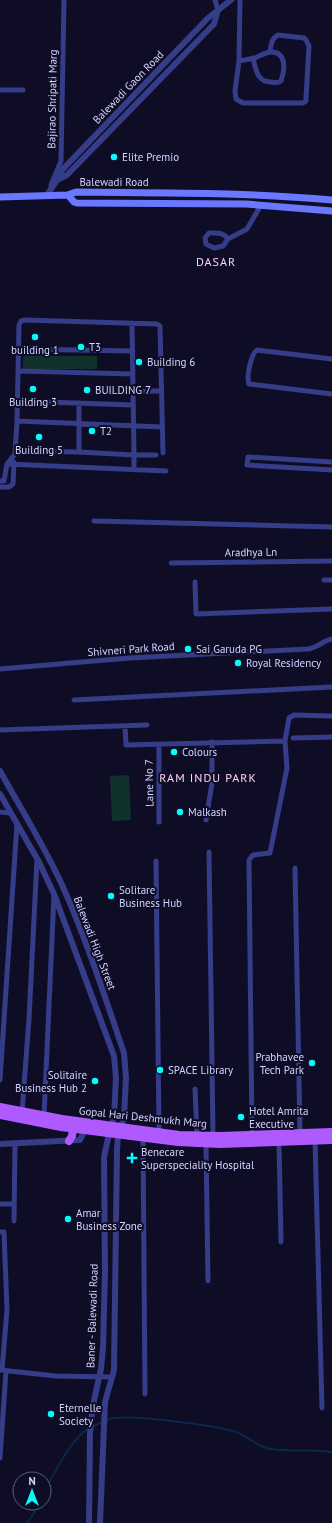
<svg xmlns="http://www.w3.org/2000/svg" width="332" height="1523" font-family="'PT Sans',sans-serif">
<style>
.green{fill:#10312c}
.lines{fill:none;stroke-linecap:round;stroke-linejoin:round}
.stream{stroke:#09284a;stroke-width:2}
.minor{stroke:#353c88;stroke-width:5}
.tertiary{stroke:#353c88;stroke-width:6}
.secondary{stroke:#6a77ff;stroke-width:7}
.primary{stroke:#af5aff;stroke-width:8}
.poi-dot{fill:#00fefb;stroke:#0f0d26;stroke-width:1.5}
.labels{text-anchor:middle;stroke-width:4;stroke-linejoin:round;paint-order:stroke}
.street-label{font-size:11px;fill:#d3d3ff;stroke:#0f0d26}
.poi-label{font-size:11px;fill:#d3d3ff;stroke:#0f0d26;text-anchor:start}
.neighbourhood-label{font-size:12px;letter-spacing:1px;fill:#ffd5f4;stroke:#0f0d26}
</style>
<rect width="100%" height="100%" fill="#0f0d26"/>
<path class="green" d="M 23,356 L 97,356 L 97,369 L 23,369 Z
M 129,775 L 131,820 L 112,821 L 110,776 Z"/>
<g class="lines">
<path class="stream" d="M 106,1420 C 121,1412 217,1426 236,1432 C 248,1436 257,1447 271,1449 C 291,1452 312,1449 332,1452
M 92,1427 L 102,1422
M 44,1491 C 54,1475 71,1438 88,1429
M 27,1523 L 31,1518 L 39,1503"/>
<path class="minor" d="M 215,0 L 218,10
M 240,0 L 239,61 L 235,91 L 236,99 L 243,103 L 303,103 L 306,101 L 306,98 L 309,46 L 306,40 L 304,38 L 278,35 C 271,39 271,45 270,52
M 239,61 C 244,60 250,59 255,58 C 259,56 265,53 270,52 C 287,51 285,70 281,81 C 278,83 275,83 271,82 C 257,82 256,70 253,58
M 0,90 L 23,90
M 51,185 L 61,161 L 64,0
M 228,239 C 223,232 217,233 209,233 L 205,238 L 206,244 L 214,248 L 223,246 L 228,239 L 247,229 L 261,205
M 18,349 L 133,351
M 332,359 L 257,350 C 251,354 246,377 249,384 L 332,394
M 18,371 L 133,374
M 133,391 L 161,391
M 17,401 L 133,405
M 17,421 L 162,427
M 15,451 L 79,452 L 79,403
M 79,452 L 134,455 L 132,323
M 332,462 L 248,457 L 247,465 L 332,470
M 7,464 L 166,471
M 134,470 L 134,455 L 156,455
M 0,481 L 4,481 L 7,464 L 15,454 L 17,421 L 19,325 L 21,321 L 25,320 L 157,324 L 160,326 L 163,453
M 0,487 L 9,487 L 13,484 L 14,462
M 94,521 L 332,527
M 171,563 L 332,561
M 324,580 L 332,580
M 195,582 L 196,614 L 332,609
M 0,669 L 129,658 L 308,649 C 319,647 322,641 332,639
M 74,700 L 332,687
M 125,726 L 126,745 L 285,741
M 0,730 L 147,725
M 293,738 L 332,737
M 159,744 L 159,822
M 0,812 L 10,813
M 206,820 L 212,783 L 212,742
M 209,852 L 213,1136
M 156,861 L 159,1132
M 295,868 L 300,1133
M 0,1080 L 17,824
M 195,1089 L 197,1136
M 22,1112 L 29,1019 L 37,859
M 44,1116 L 54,895
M 252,1135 L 249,860 L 253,855 L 270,853 L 287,768 L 285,741 L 289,718 L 294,715 L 332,716
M 143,1138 L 145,1394
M 315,1140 L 322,1408
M 279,1142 L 281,1242
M 206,1144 L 208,1281
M 0,1204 L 14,1204
M 14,1221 L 15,1143
M 0,1232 L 4,1232 L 7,1310 L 2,1370
M 0,1370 L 56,1376 L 112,1377
M 0,1458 L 6,1371"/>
<path class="tertiary" d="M 57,180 L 67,175 L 214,24 L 218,10
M 47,195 L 57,180 L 62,170 L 208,18 L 231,0
M 0,771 C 21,809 45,847 63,887 C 87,941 105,997 124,1053 L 126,1078 L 124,1117 L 118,1135 L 117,1150 L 114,1370 L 105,1402 L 100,1523
M 0,794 L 39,862 L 54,894 L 114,1056 L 116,1078 L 114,1117 L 109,1134 L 104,1157 L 105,1272 L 103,1348 L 101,1369 L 93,1405 L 90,1433 L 89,1523
M 0,1144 L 80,1140 L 85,1130"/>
<path class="secondary" d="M 68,195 L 74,202 L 77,203 L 246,204 L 332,211
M 0,197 L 68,195 L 76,192 C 162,193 247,192 332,200"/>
<path class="primary" d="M 0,1107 L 62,1119 L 179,1135 L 220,1136 L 332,1132
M 0,1115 L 61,1127 L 178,1142 L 220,1144 L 332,1140
M 69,1141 L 72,1136 L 73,1129"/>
</g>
<g class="poi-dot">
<circle cx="114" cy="157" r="4"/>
<circle cx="35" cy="337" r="4"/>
<circle cx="81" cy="347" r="4"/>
<circle cx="139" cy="362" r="4"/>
<circle cx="33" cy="389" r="4"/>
<circle cx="87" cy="390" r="4"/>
<circle cx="92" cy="431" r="4"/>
<circle cx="39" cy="437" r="4"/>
<circle cx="188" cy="649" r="4"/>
<circle cx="238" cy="663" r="4"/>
<circle cx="174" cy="752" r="4"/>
<circle cx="180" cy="812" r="4"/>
<circle cx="111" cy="896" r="4"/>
<circle cx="312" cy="1063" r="4"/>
<circle cx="160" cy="1070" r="4"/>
<circle cx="95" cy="1081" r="4"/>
<circle cx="241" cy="1117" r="4"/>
<path d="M130 1152h4v4h4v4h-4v4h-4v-4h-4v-4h4z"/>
<circle cx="68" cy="1219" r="4"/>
<circle cx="51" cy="1414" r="4"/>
</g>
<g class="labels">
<g class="street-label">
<text transform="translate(128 87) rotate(-46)" y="4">Balewadi Gaon Road</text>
<text transform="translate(52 99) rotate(-89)" y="4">Bajirao Shripati Marg</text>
<text x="114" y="186">Balewadi Road</text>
<text transform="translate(251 552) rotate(-1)" y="4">Aradhya Ln</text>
<text transform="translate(131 649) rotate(-4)" y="4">Shivneri Park Road</text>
<text transform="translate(149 783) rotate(-91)" y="4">Lane No 7</text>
<text transform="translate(95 943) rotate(69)" y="4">Balewadi High Street</text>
<text transform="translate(143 1117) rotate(6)" y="4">Gopal Hari Deshmukh Marg</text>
<text transform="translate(92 1316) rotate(-88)" y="4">Baner - Balewadi Road</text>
</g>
<g class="poi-label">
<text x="122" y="161">Elite Premio</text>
<text x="89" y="351">T3</text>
<text x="35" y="354" text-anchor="middle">building 1</text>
<text x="147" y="366">Building 6</text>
<text x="95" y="394">BUILDING 7</text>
<text x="33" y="406" text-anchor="middle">Building 3</text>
<text x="100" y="435">T2</text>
<text x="39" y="454" text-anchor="middle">Building 5</text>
<text x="196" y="653">Sai Garuda PG</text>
<text x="246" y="667">Royal Residency</text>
<text x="182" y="756">Colours</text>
<text x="188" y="816">Malkash</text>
<text x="119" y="894">Solitare<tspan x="119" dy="13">Business Hub</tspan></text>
<text x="304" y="1061" text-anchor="end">Prabhavee<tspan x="304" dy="13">Tech Park</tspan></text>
<text x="168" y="1074">SPACE Library</text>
<text x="87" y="1079" text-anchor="end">Solitaire<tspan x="87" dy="13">Business Hub 2</tspan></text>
<text x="249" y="1115">Hotel Amrita<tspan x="249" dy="13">Executive</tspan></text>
<text x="141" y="1156">Benecare<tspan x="141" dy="13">Superspeciality Hospital</tspan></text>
<text x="76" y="1217">Amar<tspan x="76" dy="13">Business Zone</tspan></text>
<text x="59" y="1412">Eternelle<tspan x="59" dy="13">Society</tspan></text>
</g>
<g class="neighbourhood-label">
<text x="216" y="266">DASAR</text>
<text x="208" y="782">RAM INDU PARK</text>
</g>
</g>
<g transform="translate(32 1491)"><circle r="19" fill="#0f0d26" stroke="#5d5c7d"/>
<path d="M0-3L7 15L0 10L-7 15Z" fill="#00fefb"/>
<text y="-6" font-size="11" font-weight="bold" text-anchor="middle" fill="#d3d3ff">N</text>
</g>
</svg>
